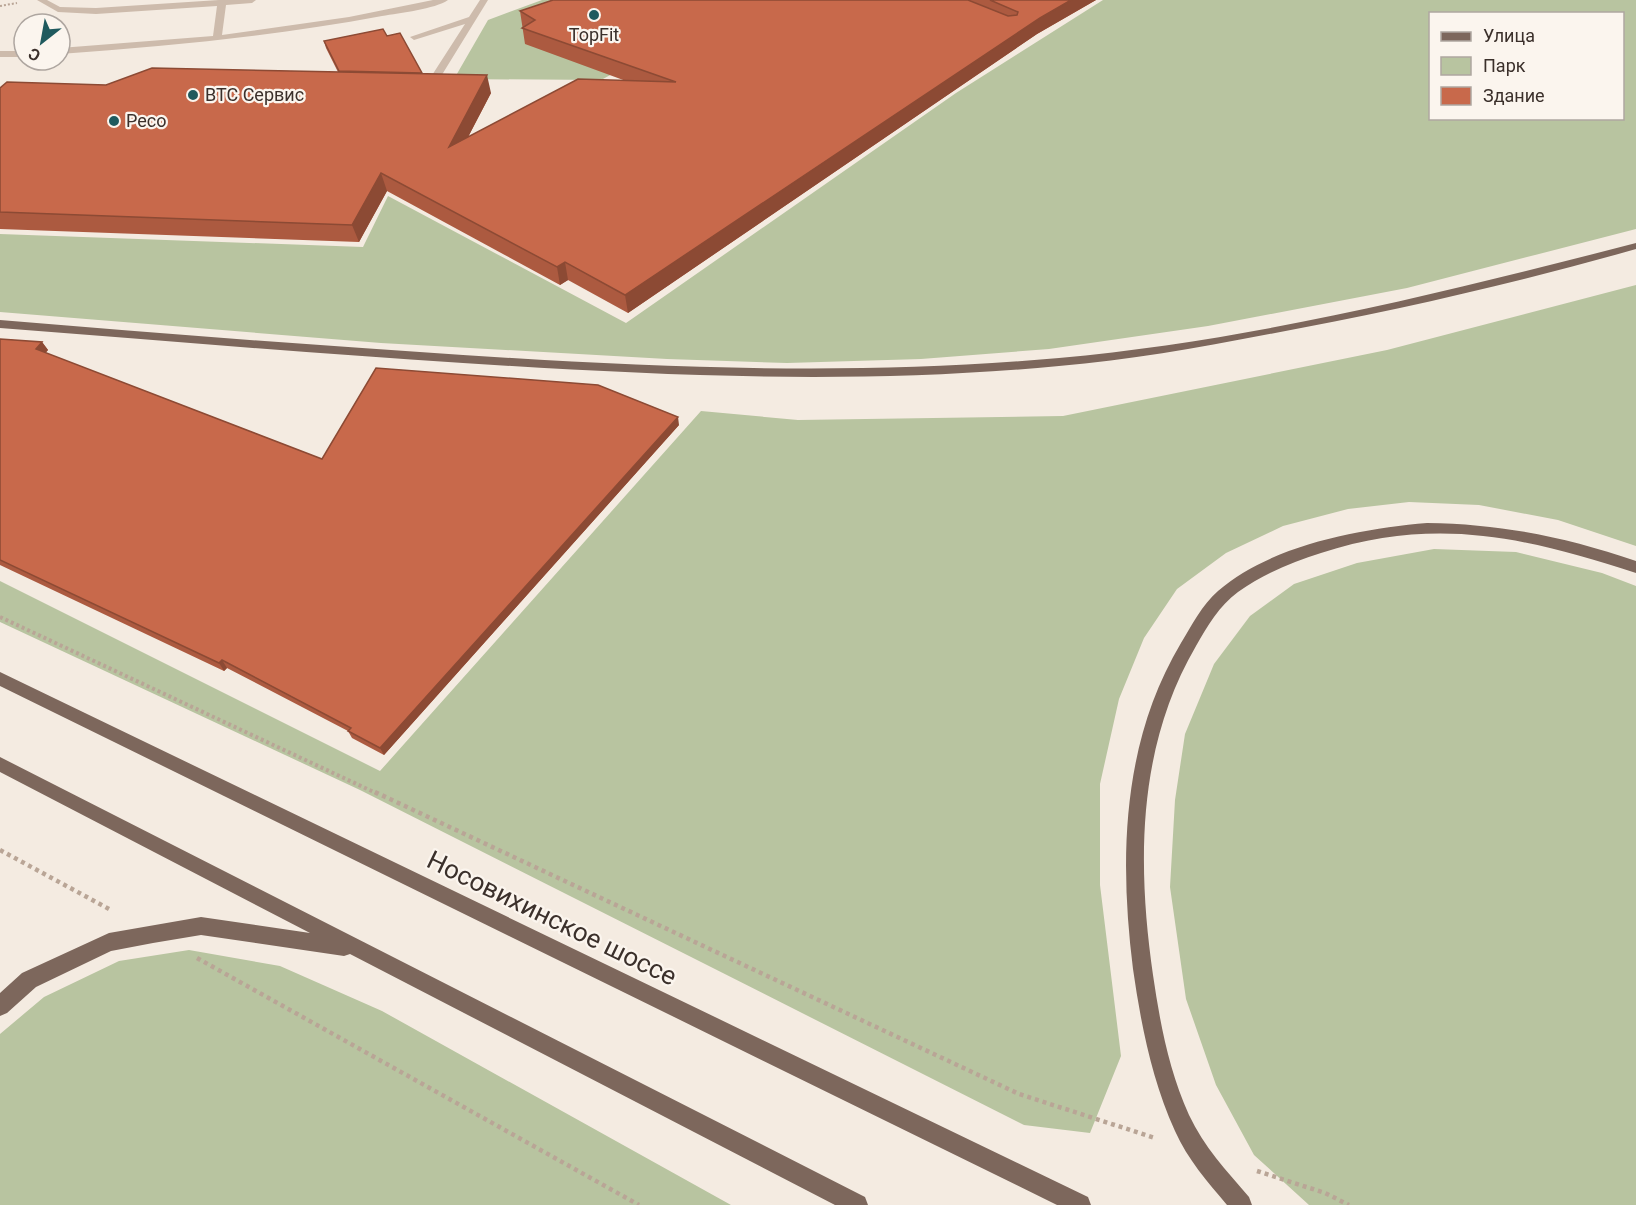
<svg xmlns="http://www.w3.org/2000/svg" width="1636" height="1205" font-family="Roboto,sans-serif">
<style>
.green{fill:#b8c4a0;fill-rule:evenodd}
.lines{fill:none;stroke-linecap:round;stroke-linejoin:round}
.path-far2{stroke:#b9a596;stroke-width:2;stroke-dasharray:2 2;stroke-linecap:butt}
.path-far1{stroke:#b9a596;stroke-width:4;stroke-dasharray:3 3;stroke-linecap:butt}
.path{stroke:#b9a596;stroke-width:4.5;stroke-dasharray:4 4;stroke-linecap:butt}
.minor{fill:#cdbbac;fill-rule:evenodd}
.major{fill:#7d675c;fill-rule:evenodd}
.wall{fill:#ac5a40}
.shaded-wall{fill:#8c4a34}
.building{fill:#c8694b;stroke:#8c4a34;stroke-width:1.5}
.poi-dot{fill:#1f5a5e;stroke:#fbf5ee;stroke-width:2}
.labels{text-anchor:middle;stroke-width:4.5;stroke-linejoin:round;paint-order:stroke}
.far-poi-label{font-size:18px;fill:#3b302b;stroke:#fbf5ee;text-anchor:start}
.near-street-label{font-size:26px;fill:#3b302b;stroke:#fbf5ee}
</style>
<rect width="100%" height="100%" fill="#f4ebe1"/>
<path class="green" d="M 542,0 L 750,0 L 601,80 L 454,79 L 488,20 Z
M 1103,0 L 1636,0 L 1636,229 L 1407,288 L 1208,326 L 1049,349 L 921,359 L 787,363 L 667,359 L 381,343 L 0,312 L 0,234 L 363,247 L 388,196 L 626,323 L 956,93 ZM 1430,14 L 1622,14 L 1622,118 L 1430,118 Z
M 1636,285 L 1636,546 L 1558,520 L 1479,505 L 1409,502 L 1348,509 L 1283,526 L 1226,553 L 1177,589 L 1144,638 L 1119,699 L 1100,784 L 1100,885 L 1121,1056 L 1090,1133 L 1024,1125 L 360,790 L 0,622 L 0,581 L 380,771 L 701,411 L 798,420 L 1063,416 L 1387,350 Z
M 1434,549 L 1516,552 L 1602,573 L 1636,586 L 1636,1205 L 1309,1205 L 1254,1155 L 1216,1085 L 1186,999 L 1170,887 L 1175,800 L 1185,734 L 1214,664 L 1250,616 L 1294,584 L 1357,563 Z
M 189,950 L 280,966 L 382,1011 L 731,1205 L 0,1205 L 0,1034 L 44,997 L 119,961 Z"/>
<g class="lines">
<path class="path-far2" d="M 0,6 L 17,3"/>
<path class="path-far1" d="M 0,617 L 378,794"/>
<path class="path" d="M 375,792 L 1019,1094 L 1155,1138
M 0,850 L 109,909
M 197,958 L 639,1205
M 1257,1171 L 1325,1193 L 1349,1205"/>
<path class="minor" d="M 37,0 L 47,0 L 60,7 L 96,8 L 219,0 L 256,0 L 252,3 L 226,5 L 222,35 L 349,17 L 433,0 L 448,0 C 435,9 400,13 382,16 C 276,36 168,46 60,54 L 60,48 L 213,36 L 217,6 L 96,14 L 58,12 Z
M 480,0 L 488,0 L 435,86 L 430,89 L 421,87 L 421,83 L 427,83 L 465,24 L 414,40 L 410,37 L 469,17 Z
M 0,51 L 24,51 L 24,57 L 0,57 Z"/>
<path class="major" d="M 1636,243 L 1636,249 C 1514,284 1390,312 1264,335 C 1197,348 1128,360 1059,366 C 861,385 661,376 463,363 C 309,353 154,340 0,328 L 0,320 C 154,333 309,345 463,355 C 661,368 861,376 1059,358 C 1254,340 1447,292 1636,243 Z
M 1427,523 C 1502,524 1565,537 1636,561 L 1636,573 C 1524,537 1436,516 1321,553 C 1292,562 1263,574 1238,592 C 1219,606 1208,625 1196,646 C 1137,747 1137,863 1153,975 C 1160,1023 1169,1071 1189,1115 C 1204,1147 1226,1170 1249,1197 L 1252,1205 L 1227,1205 C 1207,1181 1188,1160 1175,1131 C 1152,1080 1141,1025 1133,969 C 1119,857 1122,742 1181,643 C 1192,625 1202,605 1218,591 C 1271,545 1359,529 1427,523 Z
M 0,672 L 1088,1197 L 1091,1205 L 1057,1205 L 0,686 Z
M 0,757 L 865,1197 L 868,1205 L 835,1205 L 350,954 L 344,956 L 201,935 L 153,943 L 111,951 L 36,987 L 7,1013 L 0,1016 L 0,993 L 22,973 L 109,933 L 201,917 L 310,933 L 0,772 Z"/>
</g>
<path class="wall" d="M 553,0 L 1096,0 L 1037,34 L 628,313 L 568,280 L 560,285 L 387,191 L 359,242 L 0,229 L 0,88 L 106,85 L 338,72 L 326,48 L 324,41 L 387,36 L 400,33 L 422,74 L 491,93 L 468,137 L 626,81 L 525,44 L 520,11 Z
M 0,339 L 42,342 L 48,350 L 45,353 L 322,459 L 679,425 L 384,755 L 352,738 L 348,731 L 227,668 L 224,671 L 0,565 Z"/>
<path class="shaded-wall" d="M 1071,0 L 1096,0 L 1037,34 L 628,313 L 625,295 L 1040,18 Z
M 487,75 L 491,93 L 454,164 L 449,147 Z
M 381,173 L 387,191 L 359,242 L 352,225 Z
M 565,262 L 568,280 L 560,285 L 557,267 Z
M 42,342 L 48,350 L 42,357 L 36,349 Z
M 678,417 L 679,425 L 384,755 L 380,748 Z
M 222,660 L 227,668 L 224,671 L 219,663 Z"/>
<path class="building" d="M 553,0 L 968,0 L 1008,16 L 1017,15 L 1018,12 L 990,0 L 1071,0 L 1040,18 L 625,295 L 565,262 L 557,267 L 381,173 L 352,225 L 0,212 L 0,88 L 7,82 L 106,85 L 152,68 L 487,75 L 449,147 L 578,79 L 676,82 L 522,28 L 535,20 L 520,11 Z
M 383,29 L 387,36 L 400,33 L 422,73 L 339,71 L 324,41 Z
M 0,339 L 42,342 L 36,349 L 322,459 L 376,368 L 598,385 L 678,417 L 380,748 L 348,731 L 351,728 L 222,660 L 219,663 L 0,560 Z"/>
<g class="poi-dot">
<circle cx="594" cy="15" r="6"/>
<circle cx="193" cy="95" r="6"/>
<circle cx="114" cy="121" r="6"/>
</g>
<g class="labels">
<g class="far-poi-label">
<text x="594" y="41" text-anchor="middle">TopFit</text>
<text x="205" y="101">ВТС Сервис</text>
<text x="126" y="127">Ресо</text>
</g>
<g class="near-street-label">
<text transform="translate(552 918) rotate(26)" y="9">Носовихинское шоссе</text>
</g>
</g>
<rect x="1429" y="12" width="195" height="108" fill="#fbf5ee" stroke="#aea6a0" stroke-width="1.5"/>
<rect x="1441" y="32" width="30" height="9" fill="#7d675c" stroke="#aea6a0" stroke-width="1.5"/>
<text x="1483" y="42" font-size="18" fill="#3b302b">Улица</text>
<rect x="1441" y="57" width="30" height="18" fill="#b8c4a0" stroke="#aea6a0" stroke-width="1.5"/>
<text x="1483" y="72" font-size="18" fill="#3b302b">Парк</text>
<rect x="1441" y="87" width="30" height="18" fill="#c8694b" stroke="#aea6a0" stroke-width="1.5"/>
<text x="1483" y="102" font-size="18" fill="#3b302b">Здание</text>
<g transform="translate(42 42) rotate(211)"><circle r="28" fill="#fbf5ee" stroke="#aea6a0" stroke-width="1.5"/>
<path d="M0-4.5L10 22L0 15L-10 22Z" fill="#1f5a5e"/>
<text y="-9" font-size="16" font-weight="bold" text-anchor="middle" fill="#3b302b">С</text>
</g>
</svg>
